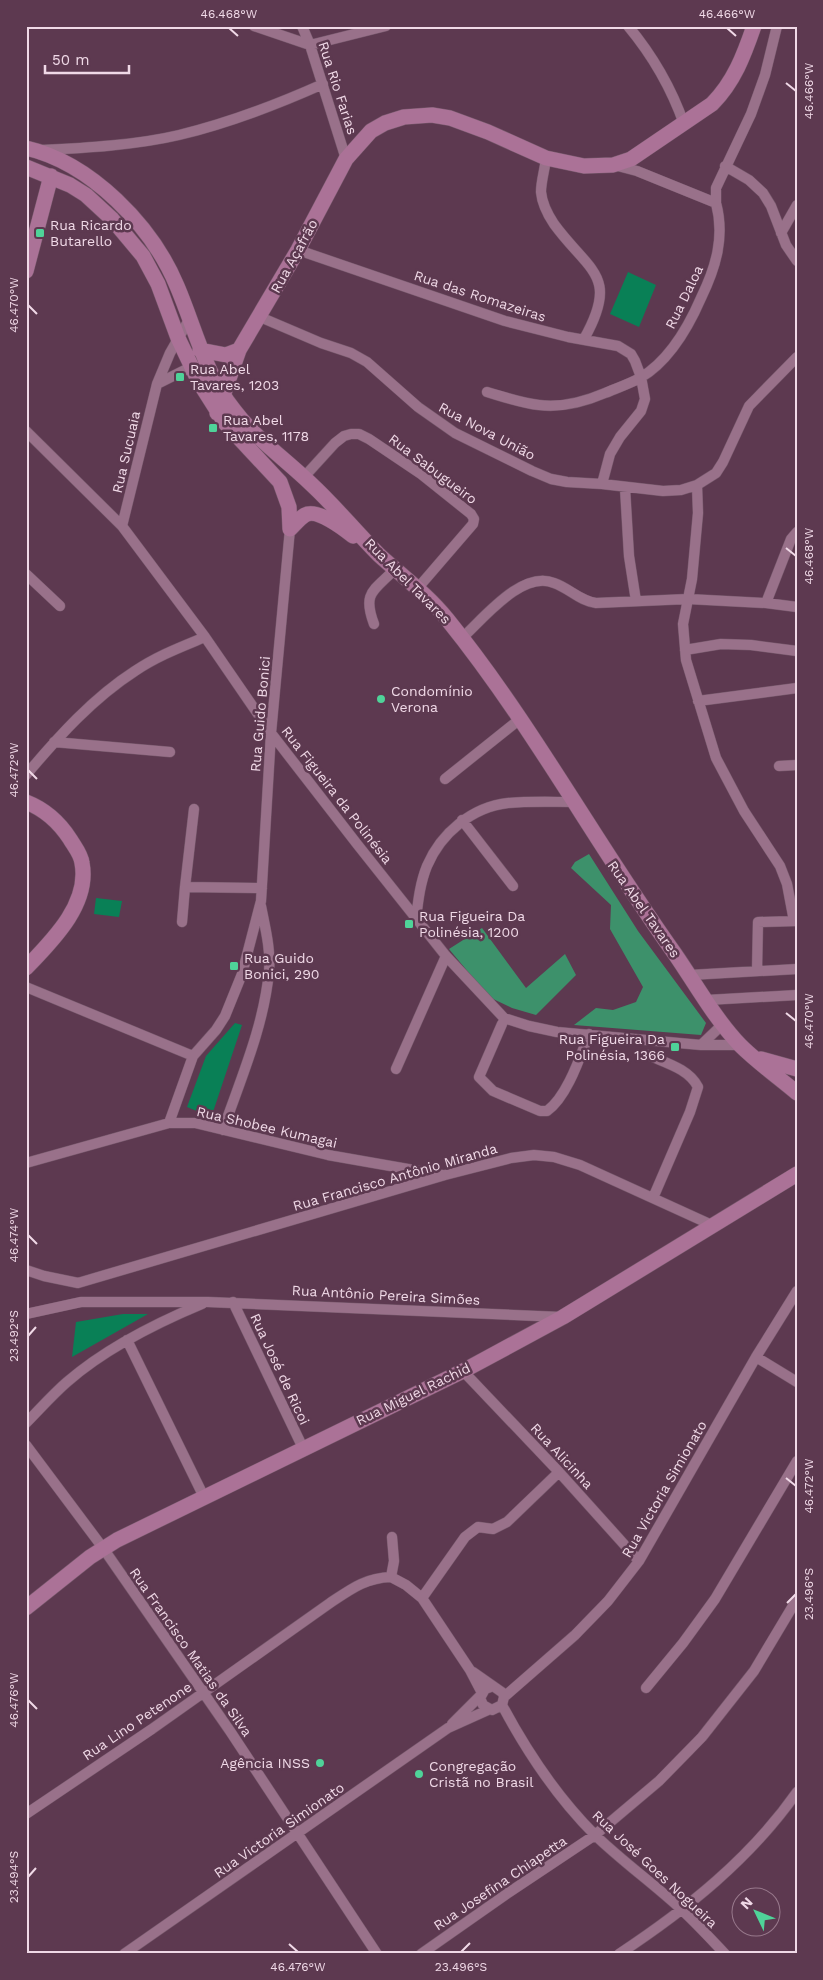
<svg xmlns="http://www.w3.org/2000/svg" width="823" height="1980" font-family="'Work Sans',sans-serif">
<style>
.green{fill:#098056}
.forest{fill:#3d916b}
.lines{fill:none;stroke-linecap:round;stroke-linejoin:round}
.street-casing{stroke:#76586b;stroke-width:11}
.secondary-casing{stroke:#76586b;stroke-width:16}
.street{stroke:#99718a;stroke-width:10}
.secondary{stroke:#ab7297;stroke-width:15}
.ticks{fill:none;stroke:#f0d9e7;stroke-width:2}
.poi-dot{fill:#4fd399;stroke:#5d3950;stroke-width:2}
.labels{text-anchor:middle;stroke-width:5;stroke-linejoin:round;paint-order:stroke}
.street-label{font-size:14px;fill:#f0d9e7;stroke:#5d3950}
.poi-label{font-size:14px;fill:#f0d9e7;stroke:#5d3950;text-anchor:start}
.neatline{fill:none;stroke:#f0d9e7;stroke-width:2}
.ticks-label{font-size:12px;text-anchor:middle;fill:#f0d9e7}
</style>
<rect width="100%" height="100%" fill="#5d3950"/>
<path class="green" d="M 628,272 L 656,285 L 639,327 L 610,314 Z
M 96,898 L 122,901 L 119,917 L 94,914 Z
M 235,1023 L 242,1025 L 213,1112 L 209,1116 L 187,1107 L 206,1056 Z
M 123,1314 L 148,1314 L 72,1357 L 76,1322 Z"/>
<path class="forest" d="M 589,854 L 638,931 L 706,1023 L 701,1035 L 574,1025 L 596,1008 L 613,1010 L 636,1002 L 643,987 L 610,929 L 611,905 L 571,868 L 575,862 Z
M 482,928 L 526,988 L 565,954 L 576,975 L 536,1015 L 512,1008 L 489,997 L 449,949 Z"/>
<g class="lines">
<g class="street-casing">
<path id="street" d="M 254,26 L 310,45 L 386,26
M 302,26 L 310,45 L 346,159
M 628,26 C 653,56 671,87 684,124
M 42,150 C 85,148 137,145 179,135 C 229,123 276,105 323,84
M 546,158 C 545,169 541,181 541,192 C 542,203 548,215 554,224 C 589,272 620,275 584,339
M 725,166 L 749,180 L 763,193 L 771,206 L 786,245 L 797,261
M 716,203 L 716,188 L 751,114 L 765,75 L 777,26
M 781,233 L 797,205
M 298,250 L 505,321 L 568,337 L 618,346 L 631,354 L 635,361 L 641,377 L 645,399 L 641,411 L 620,437 L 610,454 L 602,484
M 260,317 L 321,343 L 351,353 L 367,362 L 418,407 L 455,433 L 532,471 L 551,479 L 567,482 L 602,484 L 663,491 L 681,490 L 697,485 L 716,473 L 723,462 L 749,406 L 797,357
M 157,384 L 191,367
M 487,392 C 504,397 521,403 539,405 C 562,408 584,402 605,393 C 617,388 629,384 640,378 C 669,361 688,328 701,298 C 716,267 725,237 716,203 L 637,171 L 614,165
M 26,431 L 122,526 L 205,637 L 271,733 L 357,844 L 446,956 L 504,1018 L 529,1026 L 557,1032 L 701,1045 L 740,1045
M 304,477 L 335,443 L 344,436 L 351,434 L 359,434 L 369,439 L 421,474 L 471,514 L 474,519 L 473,524 L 417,589
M 697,485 L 698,513 L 692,579 L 683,624 L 686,660 L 716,758 L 744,811 L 780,866 L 787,884 L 794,921
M 625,488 L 629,556 L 636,601
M 122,526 L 157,384 L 170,353 L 190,318
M 26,574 L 60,606
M 766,603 L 791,539 L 797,532
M 374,624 C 362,592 374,591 395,569
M 462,638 C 484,618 522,570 554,583 C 569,588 580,601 596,603 L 688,599 L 766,603 L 797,607
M 685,650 L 721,644 L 751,645 L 797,651
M 698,701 L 797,688
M 54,742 L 170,752
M 779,766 L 797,765
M 26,775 C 58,737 93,698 135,671 C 157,656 181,647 205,637
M 445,779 L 520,719
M 194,809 L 185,887 L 262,888
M 462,820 L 513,886
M 416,919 C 418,902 420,883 427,866 C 441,833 472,807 508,803 C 530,801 552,802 574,802
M 182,922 L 185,887
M 757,971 L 758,922 L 797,921
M 690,975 L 797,969
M 26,987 L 193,1056
M 707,1000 L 797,995
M 502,1024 L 479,1077 L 493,1091 L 540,1111 L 547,1111 C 567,1097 580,1057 589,1034
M 701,1045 L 723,1024
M 648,1055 C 666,1063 689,1069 698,1087 L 690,1112 L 653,1198
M 396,1069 L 446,956
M 169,1123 L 193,1056 L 216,1030 L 225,1016 L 242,974 L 261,901 L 271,733 L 290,529
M 223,1130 C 241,1078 264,1026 269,971 C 271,950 265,927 261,906
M 26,1163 L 169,1123 L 195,1123 L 328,1155 L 442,1175
M 26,1270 L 44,1276 L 78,1283 L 445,1175 L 511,1158 L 534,1155 L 554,1157 L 580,1165 L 714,1226
M 233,1302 L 303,1448
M 26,1314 L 81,1302 L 208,1302 L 561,1317
M 127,1340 L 204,1497
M 756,1357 L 797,1382
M 463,1371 L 559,1472 L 639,1561
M 26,1423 C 39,1410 52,1395 67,1382 C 106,1348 154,1324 202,1304
M 26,1445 L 103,1548 L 230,1731 L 377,1954
M 391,1577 L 406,1585 L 422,1598 L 470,1670 L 482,1693
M 391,1577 L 394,1561 L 392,1537
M 422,1598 L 465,1537 L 478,1527 L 493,1529 L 507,1522 L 559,1472
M 473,1672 L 503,1693 L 504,1697 L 502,1705 L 492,1710 L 483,1705 L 480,1698 L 485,1689 L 493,1686
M 646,1688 L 683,1643 L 715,1599 L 797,1461
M 504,1697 L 575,1635 L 608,1601 L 639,1561 L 756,1357 L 797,1291
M 502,1705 C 527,1752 557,1797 595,1835 C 623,1862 654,1884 682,1910 C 697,1924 711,1939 725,1954
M 452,1724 L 481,1695
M 26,1814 L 152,1729 L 330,1603 C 351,1589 365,1578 391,1577
M 124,1954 L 448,1728 L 488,1710
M 421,1954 L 508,1893 L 595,1835 L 659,1781 L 702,1737 L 754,1671 L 797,1599
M 619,1954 C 687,1909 750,1859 797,1792"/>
</g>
<g class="secondary-casing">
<path id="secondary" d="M 26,148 C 91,163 152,226 177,286 C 195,328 205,374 234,410 C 255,438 285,459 310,483 C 335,506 356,532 379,555 C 402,576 428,595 447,619 C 532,724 596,844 675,954 C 695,983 715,1019 740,1045 C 757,1062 778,1077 797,1093
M 26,167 L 70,185 L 86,195 L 112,219 L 143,256 L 158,284 L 178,338 L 199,382 L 225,423 L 280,482 L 289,507 L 290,529
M 26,271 L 51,176
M 200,350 L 226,355 L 239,350
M 217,413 L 239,350 L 298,250 L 346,159 L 371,131 L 385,123 L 404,117 L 432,115 L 450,118 L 488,132 L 546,158 L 584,166 L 613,165 L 631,159 L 712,104 C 734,82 744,55 754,26
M 290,529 C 295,524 300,518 305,515 C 317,508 343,528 353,536
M 26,802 C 44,809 59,822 70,839 C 74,846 81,854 82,863 C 90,904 52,941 26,968
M 761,1059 L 797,1069
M 26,1608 L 90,1557 L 117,1540 L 463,1371 L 563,1317 L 797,1174"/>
</g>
<use href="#street" class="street"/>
<use href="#secondary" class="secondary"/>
</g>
<path class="ticks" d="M 229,28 L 238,36M 727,28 L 736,36M 786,83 L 796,91M 28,305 L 37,314M 786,548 L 796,556M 28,770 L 37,779M 786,1013 L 796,1021M 28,1235 L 37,1244M 28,1336 L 36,1327M 786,1478 L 796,1486M 787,1603 L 796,1594M 28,1700 L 37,1709M 28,1877 L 36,1868M 289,1944 L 298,1952M 461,1952 L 470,1943"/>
<g class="poi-dot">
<rect x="35" y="228" width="10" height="10" rx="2.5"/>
<rect x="175" y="372" width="10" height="10" rx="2.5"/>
<rect x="208" y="423" width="10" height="10" rx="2.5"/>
<circle cx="381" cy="699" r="5"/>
<rect x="404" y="919" width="10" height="10" rx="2.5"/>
<rect x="229" y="961" width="10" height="10" rx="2.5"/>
<rect x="670" y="1042" width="10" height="10" rx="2.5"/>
<circle cx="320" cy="1763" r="5"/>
<circle cx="419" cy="1774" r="5"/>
</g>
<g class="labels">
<g class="street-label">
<text transform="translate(338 88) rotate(72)" y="5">Rua Rio Farias</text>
<text transform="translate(294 256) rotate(-61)" y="5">Rua Açafrão</text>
<text transform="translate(480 296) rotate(18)" y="5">Rua das Romazeiras</text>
<text transform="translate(684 297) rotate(-64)" y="5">Rua Daloa</text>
<text transform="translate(487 431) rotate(28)" y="5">Rua Nova União</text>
<text transform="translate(126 452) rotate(-77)" y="5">Rua Sucuaia</text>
<text transform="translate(433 469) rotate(37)" y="5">Rua Sabugueiro</text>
<text transform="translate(408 581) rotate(45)" y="5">Rua Abel Tavares</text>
<text transform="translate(260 714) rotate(-85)" y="5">Rua Guido Bonici</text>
<text transform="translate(337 795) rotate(52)" y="5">Rua Figueira da Polinésia</text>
<text transform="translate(644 909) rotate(55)" y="5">Rua Abel Tavares</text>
<text transform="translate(267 1127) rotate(13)" y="5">Rua Shobee Kumagai</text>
<text transform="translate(395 1177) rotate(-16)" y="5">Rua Francisco Antônio Miranda</text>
<text transform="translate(386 1295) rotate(3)" y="5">Rua Antônio Pereira Simões</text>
<text transform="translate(280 1369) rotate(65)" y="5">Rua José de Ricoi</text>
<text transform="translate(413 1394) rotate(-26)" y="5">Rua Miguel Rachid</text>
<text transform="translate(562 1456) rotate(47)" y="5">Rua Alicinha</text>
<text transform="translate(664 1489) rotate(-60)" y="5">Rua Victoria Simionato</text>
<text transform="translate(191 1652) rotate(55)" y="5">Rua Francisco Matias da Silva</text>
<text transform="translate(137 1721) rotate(-34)" y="5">Rua Lino Petenone</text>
<text transform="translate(279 1830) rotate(-35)" y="5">Rua Victoria Simionato</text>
<text transform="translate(655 1869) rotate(43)" y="5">Rua José Goes Nogueira</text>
<text transform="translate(500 1883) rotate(-34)" y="5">Rua Josefina Chiapetta</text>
</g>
<g class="poi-label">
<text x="50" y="230">Rua Ricardo<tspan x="50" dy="16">Butarello</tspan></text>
<text x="190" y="374">Rua Abel<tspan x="190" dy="16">Tavares, 1203</tspan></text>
<text x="223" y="425">Rua Abel<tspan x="223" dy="16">Tavares, 1178</tspan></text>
<text x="391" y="696">Condomínio<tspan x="391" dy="16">Verona</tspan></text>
<text x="419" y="921">Rua Figueira Da<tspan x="419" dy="16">Polinésia, 1200</tspan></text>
<text x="244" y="963">Rua Guido<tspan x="244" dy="16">Bonici, 290</tspan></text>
<text x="665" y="1044" text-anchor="end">Rua Figueira Da<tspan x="665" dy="16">Polinésia, 1366</tspan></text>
<text x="310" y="1768" text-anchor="end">Agência INSS</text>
<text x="429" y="1771">Congregação<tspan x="429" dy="16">Cristã no Brasil</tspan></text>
</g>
</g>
<rect width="823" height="1980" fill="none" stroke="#5d3950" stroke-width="55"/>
<g transform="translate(756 1912) rotate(313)"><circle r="24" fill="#5d3950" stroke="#98798c"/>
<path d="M0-4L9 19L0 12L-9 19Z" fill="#4fd399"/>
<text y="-8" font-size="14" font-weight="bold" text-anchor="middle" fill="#f0d9e7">N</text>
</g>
<path d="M45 65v8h84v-8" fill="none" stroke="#f0d9e7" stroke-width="2.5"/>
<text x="52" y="65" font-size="15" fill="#f0d9e7" stroke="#5d3950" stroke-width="4" paint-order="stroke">50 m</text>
<rect x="28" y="28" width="768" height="1924" class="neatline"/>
<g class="ticks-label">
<text x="229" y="18">46.468°W</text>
<text x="727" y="18">46.466°W</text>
<text transform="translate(809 91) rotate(-90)" y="4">46.466°W</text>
<text transform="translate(14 305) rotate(-90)" y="4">46.470°W</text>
<text transform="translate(809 556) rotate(-90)" y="4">46.468°W</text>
<text transform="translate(14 770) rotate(-90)" y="4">46.472°W</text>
<text transform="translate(809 1021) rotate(-90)" y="4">46.470°W</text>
<text transform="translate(14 1235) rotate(-90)" y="4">46.474°W</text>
<text transform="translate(14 1336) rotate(-90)" y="4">23.492°S</text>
<text transform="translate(809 1486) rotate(-90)" y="4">46.472°W</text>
<text transform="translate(809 1594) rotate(-90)" y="4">23.496°S</text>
<text transform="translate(14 1700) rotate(-90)" y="4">46.476°W</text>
<text transform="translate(14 1877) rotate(-90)" y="4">23.494°S</text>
<text x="298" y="1971">46.476°W</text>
<text x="461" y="1971">23.496°S</text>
</g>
</svg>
